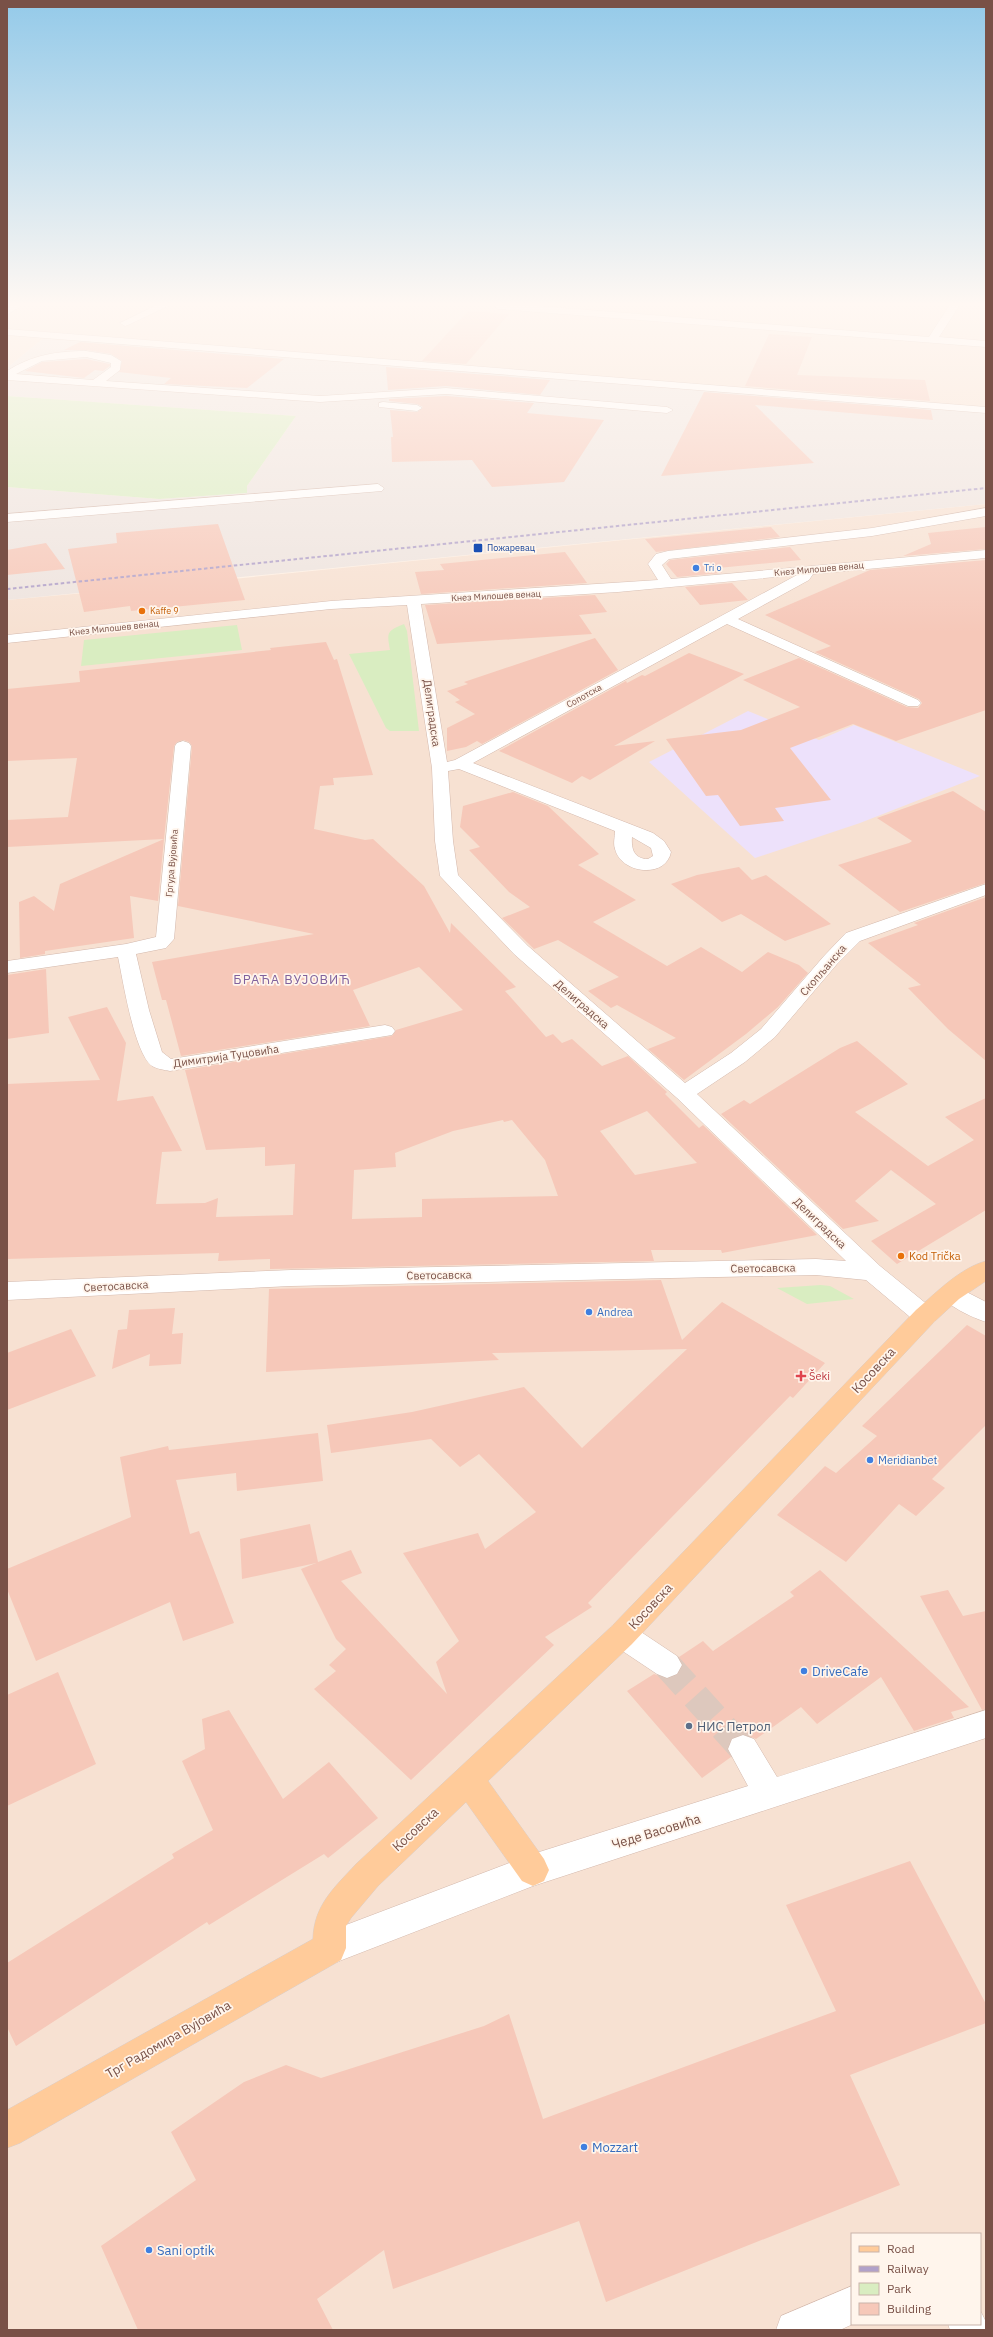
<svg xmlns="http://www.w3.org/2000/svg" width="993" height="2337" font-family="'IBM Plex Sans',sans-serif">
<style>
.residential{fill:#f7e1d2;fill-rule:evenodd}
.industrial{fill:#eee4df}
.education{fill:#ede1fb}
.green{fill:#d9edc1}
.building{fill:#f6c8b9;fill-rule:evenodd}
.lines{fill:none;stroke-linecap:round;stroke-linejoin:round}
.minor-tunnel{stroke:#ddc8bd;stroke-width:28;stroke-dasharray:28 14;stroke-linecap:butt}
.minor-casing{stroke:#d3b8ac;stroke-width:1}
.major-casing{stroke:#d9cecb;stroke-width:1}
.minor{fill:#fff;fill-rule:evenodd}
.major{fill:#ffcb9a;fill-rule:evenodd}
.rail{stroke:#b1a1c9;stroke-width:2;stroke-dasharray:3.5 2.5;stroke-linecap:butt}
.transit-dot{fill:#1a4fb4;stroke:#fff5ec;stroke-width:1.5}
.shop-dot{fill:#3f7fe0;stroke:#fff5ec;stroke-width:1.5}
.food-dot{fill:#e8710a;stroke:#fff5ec;stroke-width:1.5}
.health-dot{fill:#e0444e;stroke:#fff5ec;stroke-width:1.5}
.service-dot{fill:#5c6f8a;stroke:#fff5ec;stroke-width:1.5}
.labels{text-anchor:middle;stroke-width:3.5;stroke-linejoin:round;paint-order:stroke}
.far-transit-label{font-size:9px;fill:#164399;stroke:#fff5ec;text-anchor:start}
.far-shop-label{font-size:9px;fill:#366cbe;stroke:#fff5ec;text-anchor:start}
.far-street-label{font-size:9px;fill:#795147;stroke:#fff5ec}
.far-food-label{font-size:9px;fill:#c56008;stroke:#fff5ec;text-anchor:start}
.street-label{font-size:11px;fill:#795147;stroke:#fff5ec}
.food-label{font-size:11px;fill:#c56008;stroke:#fff5ec;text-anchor:start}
.shop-label{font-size:11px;fill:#366cbe;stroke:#fff5ec;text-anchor:start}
.health-label{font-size:11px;fill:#be3a42;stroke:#fff5ec;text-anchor:start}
.quarter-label{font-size:13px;letter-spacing:1px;fill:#81629d;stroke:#fff5ec}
.near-street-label{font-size:13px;fill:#795147;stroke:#fff5ec}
.near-shop-label{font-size:13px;fill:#366cbe;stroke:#fff5ec;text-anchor:start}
.near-service-label{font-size:13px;fill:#4e5e75;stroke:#fff5ec;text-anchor:start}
</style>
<rect width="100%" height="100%" fill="#fef0e4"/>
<path class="residential" d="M 7,306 L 986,306 L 986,409 L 51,332 L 7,368 Z
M 986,504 L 986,2330 L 7,2330 L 7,600 L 172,585 ZM 852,2234 L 980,2234 L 980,2324 L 852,2324 Z"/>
<path class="industrial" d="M 51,332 L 986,409 L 986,504 L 7,600 L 7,487 L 159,499 L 247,493 L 247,486 L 296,416 L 7,396 L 7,368 Z"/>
<path class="education" d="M 748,711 L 819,740 L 854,725 L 980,776 L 860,823 L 755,858 L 649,762 Z"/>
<path class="green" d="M 7,396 L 296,416 L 247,486 L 247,493 L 159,499 L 7,487 Z
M 404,624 L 407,631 L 419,731 L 390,731 L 386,728 L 349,654 L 390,650 C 387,633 386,631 404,624 Z
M 237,625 L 242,650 L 81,666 L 84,640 Z
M 821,1285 L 830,1286 L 854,1299 L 807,1304 L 777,1288 Z"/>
<path class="building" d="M 468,311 L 509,314 L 466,364 L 422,361 Z
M 769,334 L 812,337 L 797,375 L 925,380 L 930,401 L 745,386 Z
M 80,342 L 284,359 L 247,388 L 164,384 L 171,378 L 119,372 L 122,361 L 111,354 L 86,350 L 64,350 Z
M 86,359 L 110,364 L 110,366 L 103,371 L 95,370 L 84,378 L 25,371 L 42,362 Z
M 386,367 L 550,380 L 540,395 L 446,386 L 388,390 Z
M 704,392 L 931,410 L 933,420 L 755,405 L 814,463 L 661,476 Z
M 446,396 L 534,403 L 527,413 L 604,420 L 564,482 L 492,487 L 472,460 L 392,462 L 391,437 L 393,437 L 390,410 L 417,412 L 423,407 L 417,404 L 389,401 L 389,399 Z
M 218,524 L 245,600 L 131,611 L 130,606 L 84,612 L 68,549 L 117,543 L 116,533 Z
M 771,527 L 780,537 L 656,552 L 645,539 Z
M 986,527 L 986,549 L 903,556 L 931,544 L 928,533 Z
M 46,543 L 65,569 L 7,575 L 7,550 Z
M 790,547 L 801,560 L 718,568 L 722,573 L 677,577 L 666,564 L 670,560 Z
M 565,552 L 587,583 L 421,594 L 415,572 L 444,570 L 440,564 Z
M 986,560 L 986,710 L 896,741 L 853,724 L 790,748 L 831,800 L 775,808 L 784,821 L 740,826 L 718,795 L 706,796 L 666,739 L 741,730 L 800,707 L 743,680 L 799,658 L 907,707 L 918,708 L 922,703 L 919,699 L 815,652 L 831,646 L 765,615 L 870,570 Z
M 732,583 L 748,600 L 700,605 L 685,587 Z
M 595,595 L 607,612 L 579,615 L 592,634 L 437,644 L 425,605 Z
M 595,638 L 618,670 L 482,744 L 477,741 L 466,747 L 447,751 L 447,728 L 475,714 L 455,702 L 460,700 L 447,691 L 468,684 L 464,682 Z
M 326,642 L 334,660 L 337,659 L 373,775 L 333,778 L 334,785 L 320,786 L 314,829 L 365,840 L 373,839 L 424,886 L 450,933 L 451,923 L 516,987 L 505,991 L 546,1037 L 553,1034 L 562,1043 L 572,1039 L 602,1066 L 628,1056 L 667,1092 L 665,1094 L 699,1128 L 703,1125 L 817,1235 L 722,1253 L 721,1250 L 651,1250 L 654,1261 L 270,1269 L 270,1259 L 218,1261 L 219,1253 L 7,1259 L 7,1084 L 100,1080 L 68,1017 L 107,1007 L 126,1043 L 117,1101 L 153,1096 L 182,1151 L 162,1152 L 156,1204 L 205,1203 L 218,1198 L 216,1217 L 293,1215 L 295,1164 L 265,1166 L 265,1147 L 206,1150 L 185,1070 L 392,1036 L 396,1030 L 463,1010 L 419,967 L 353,990 L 370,1026 L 181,1056 L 166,1000 L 162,1000 L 152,962 L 314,934 L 178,906 L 192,746 L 189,742 L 183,740 L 177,742 L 174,746 L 164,839 L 7,847 L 7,820 L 68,817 L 77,758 L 7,761 L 7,689 L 80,682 L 79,671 L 271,650 L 270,648 ZM 647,1111 L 697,1163 L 635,1175 L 600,1131 ZM 503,1120 L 504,1122 L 512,1120 L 545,1160 L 558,1196 L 422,1199 L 422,1217 L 352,1219 L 354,1170 L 396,1167 L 395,1153 L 453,1131 Z
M 689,653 L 744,674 L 614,746 L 655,741 L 590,780 L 582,776 L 572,783 L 499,751 L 626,681 L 627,683 L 642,675 L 645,676 Z
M 953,791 L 986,812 L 986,883 L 900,912 L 838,865 L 909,843 L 912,841 L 877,818 Z
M 513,792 L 548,806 L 599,854 L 578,865 L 636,900 L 593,922 L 667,966 L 701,947 L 742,972 L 768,952 L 799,965 L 808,973 L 778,1007 L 746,1034 L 684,1080 L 648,1049 L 676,1038 L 617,1005 L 611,1008 L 588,991 L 619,977 L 558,940 L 534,949 L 502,918 L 530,907 L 509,892 L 469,850 L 480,847 L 460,827 L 463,806 Z
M 164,839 L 158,901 L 130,896 L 134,938 L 45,951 L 45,954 L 20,958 L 19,902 L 34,896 L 54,911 L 60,884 Z
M 739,867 L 752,880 L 766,875 L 831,924 L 785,941 L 741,914 L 722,922 L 671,884 L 697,875 Z
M 986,897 L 986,1061 L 948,1029 L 908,988 L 921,985 L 868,943 L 918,925 L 914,923 Z
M 46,969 L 49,1033 L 7,1039 L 7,975 Z
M 857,1041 L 908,1084 L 855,1112 L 928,1166 L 974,1140 L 945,1117 L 986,1098 L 986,1210 L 897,1264 L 871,1241 L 936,1204 L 891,1170 L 855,1201 L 879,1221 L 843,1229 L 721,1114 L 744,1100 L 750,1104 L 840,1048 Z
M 661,1280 L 682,1340 L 722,1302 L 825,1363 L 793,1398 L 790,1396 L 588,1603 L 592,1607 L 545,1637 L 554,1645 L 411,1780 L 314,1689 L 336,1671 L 329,1665 L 346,1649 L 336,1639 L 301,1569 L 316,1563 L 242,1579 L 240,1539 L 310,1524 L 318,1562 L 351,1550 L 362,1573 L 341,1581 L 447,1694 L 436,1662 L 459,1641 L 403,1553 L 478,1533 L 485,1549 L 536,1512 L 479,1454 L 460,1467 L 431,1439 L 331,1453 L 327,1425 L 412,1412 L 524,1387 L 582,1448 L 687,1349 L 492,1353 L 499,1360 L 266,1372 L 269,1289 Z
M 175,1308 L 172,1334 L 183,1333 L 181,1364 L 149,1366 L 150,1354 L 112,1369 L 118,1330 L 127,1329 L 129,1310 Z
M 967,1325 L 986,1336 L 986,1425 L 932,1479 L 945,1488 L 916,1516 L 899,1504 L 846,1562 L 777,1515 L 825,1466 L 836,1473 L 877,1436 L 862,1426 Z
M 71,1329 L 96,1376 L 7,1410 L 7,1353 Z
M 318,1433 L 323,1481 L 237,1491 L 236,1473 L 176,1480 L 190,1534 L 199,1531 L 234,1623 L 183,1641 L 170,1602 L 36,1661 L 7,1589 L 7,1569 L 131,1517 L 120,1457 L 168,1446 L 169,1450 Z
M 820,1570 L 969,1707 L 951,1712 L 954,1718 L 914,1731 L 881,1677 L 817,1724 L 801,1707 L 756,1739 L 744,1734 L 731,1738 L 727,1748 L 731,1757 L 702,1778 L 627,1691 L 654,1674 L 666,1679 L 678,1675 L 683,1666 L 679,1657 L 703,1641 L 713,1651 L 794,1596 L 790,1592 Z
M 948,1590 L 963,1616 L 986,1611 L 986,1709 L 982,1710 L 920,1596 Z
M 58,1672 L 96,1764 L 7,1806 L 7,1695 Z
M 229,1710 L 283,1799 L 329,1762 L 378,1818 L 328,1858 L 324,1854 L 209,1925 L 207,1922 L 16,2046 L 7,2027 L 7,1963 L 174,1858 L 172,1854 L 213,1830 L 182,1761 L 205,1749 L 202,1719 Z
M 910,1861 L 986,2004 L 986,2023 L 850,2075 L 900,2185 L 606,2302 L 579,2221 L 393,2289 L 384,2250 L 317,2299 L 333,2330 L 138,2330 L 101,2246 L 196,2180 L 171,2132 L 244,2082 L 286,2065 L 321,2078 L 484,2026 L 509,2014 L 543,2119 L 836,2011 L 786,1905 Z"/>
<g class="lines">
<path class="minor-tunnel" d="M 667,1665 L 743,1749"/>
<g class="minor-casing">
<path id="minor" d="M 9,306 L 21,306 L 7,315 L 7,308 Z
M 155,306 L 168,306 L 128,325 L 125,326 L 120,323 Z
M 494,306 L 538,306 L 929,337 L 949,306 L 959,306 L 939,337 L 986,341 L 986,347 L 499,309 Z
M 7,329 L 986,407 L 986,413 L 7,335 Z
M 86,351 L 111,355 L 121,361 L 120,370 L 106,381 L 320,396 L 446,388 L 667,407 L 673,410 L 667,413 L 446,394 L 320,402 L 7,380 L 7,371 C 32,355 57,351 86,351 ZM 86,357 L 111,363 L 111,367 L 93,380 L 16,374 L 42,361 Z
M 383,402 L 417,405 L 422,408 L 417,411 L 379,407 L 379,403 Z
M 378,484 L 384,488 L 382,491 L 7,522 L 7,514 Z
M 986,508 L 986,516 L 872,536 L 669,559 L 662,565 L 671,579 L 986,550 L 986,558 L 813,574 L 809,580 L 738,619 L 918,700 L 921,703 L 918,706 L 908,706 L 727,624 L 473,763 L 653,833 L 664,841 L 671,852 C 666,879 621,874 615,849 C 613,843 615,837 615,831 L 459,769 L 448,771 L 453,841 L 458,875 L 528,946 L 685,1083 L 731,1053 L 761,1029 L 824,956 L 846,933 L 986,884 L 986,895 L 860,941 L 837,964 L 775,1037 L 745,1062 L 697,1094 L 880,1266 L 934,1310 L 937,1316 L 934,1322 L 925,1325 L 916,1322 L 866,1280 L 816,1275 L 291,1286 L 7,1300 L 7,1282 L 291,1270 L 816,1259 L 846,1261 L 677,1098 L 514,954 L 440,876 L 435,841 L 432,768 L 407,605 L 331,609 L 7,643 L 7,635 L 331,601 L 658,580 L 648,564 L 656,554 L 668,551 L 872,528 ZM 797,575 L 455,760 L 447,762 L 421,604 L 618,592 ZM 632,837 L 651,848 L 653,856 L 648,859 C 634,859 631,849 632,837 Z
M 183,741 L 189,743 L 191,746 L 174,939 L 166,948 L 136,954 L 149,1010 L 162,1052 L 171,1059 L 385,1025 L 392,1027 L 395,1031 L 392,1035 L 170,1071 C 165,1070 157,1069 152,1066 C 134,1053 123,980 118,957 L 7,973 L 7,961 L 126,944 L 156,937 L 175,746 L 177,743 Z
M 951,1284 L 986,1302 L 986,1322 C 971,1317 947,1306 939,1293 L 943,1287 Z
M 622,1622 L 632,1626 L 677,1656 L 682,1665 L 677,1674 L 667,1678 L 657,1674 L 612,1644 L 608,1635 L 612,1626 Z
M 986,1710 L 986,1738 L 533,1886 L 329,1965 L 317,1960 L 312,1948 L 317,1936 L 533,1854 L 748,1786 L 728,1749 L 732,1739 L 743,1735 L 754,1739 L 777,1777 Z
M 852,2286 L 853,2324 L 840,2330 L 776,2330 L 781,2316 Z
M 980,2310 L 986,2322 L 986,2330 L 950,2330 L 948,2324 L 980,2324 Z"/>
</g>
<g class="major-casing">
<path id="major" d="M 986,1261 L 986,1281 L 959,1299 L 934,1322 L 632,1644 L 488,1781 L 544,1859 L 549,1870 L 544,1881 L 533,1886 L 522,1881 L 466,1802 L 378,1886 L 351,1918 L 346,1926 L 346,1948 L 341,1960 L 20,2143 L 7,2148 L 7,2110 L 313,1939 C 314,1905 334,1888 356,1864 L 612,1626 L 916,1310 C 937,1292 960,1268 986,1261 Z"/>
</g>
<use href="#minor" class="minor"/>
<use href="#major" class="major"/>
<path class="rail" d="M 7,589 L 986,488"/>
</g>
<linearGradient id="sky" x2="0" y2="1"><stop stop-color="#94cae9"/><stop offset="0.48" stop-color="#fff8f3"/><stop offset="1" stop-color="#fff8f3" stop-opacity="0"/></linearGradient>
<rect width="993" height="633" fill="url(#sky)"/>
<rect class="transit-dot" x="473" y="543" width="10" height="10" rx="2"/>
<g class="shop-dot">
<circle cx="696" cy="568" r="4"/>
<circle cx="589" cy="1312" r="4"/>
<circle cx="870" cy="1460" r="4"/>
<circle cx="804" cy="1671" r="4"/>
<circle cx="584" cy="2147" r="4"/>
<circle cx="149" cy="2250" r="4"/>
</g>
<g class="food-dot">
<circle cx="142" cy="611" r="4"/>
<circle cx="901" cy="1256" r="4"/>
</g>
<path class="health-dot" d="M799 1370h4v4h4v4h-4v4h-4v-4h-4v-4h4z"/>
<circle class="service-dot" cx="689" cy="1726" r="4"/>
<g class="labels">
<g class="far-transit-label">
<text x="487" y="551">Пожаревац</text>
</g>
<g class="far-shop-label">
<text x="704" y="571">Tri o</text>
</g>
<g class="far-street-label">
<text transform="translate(819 569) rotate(-5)" y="3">Кнез Милошев венац</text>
<text transform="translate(496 596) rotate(-3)" y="3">Кнез Милошев венац</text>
<text transform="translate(114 628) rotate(-6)" y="3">Кнез Милошев венац</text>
<text transform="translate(584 696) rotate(-29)" y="3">Сопотска</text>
<text transform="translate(172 863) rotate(-85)" y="3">Гргура Вујовића</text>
</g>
<g class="far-food-label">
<text x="150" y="614">Kaffe 9</text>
</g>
<g class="street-label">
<text transform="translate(432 713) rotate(82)" y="4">Делиградска</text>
<text transform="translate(823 970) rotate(-49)" y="4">Скопљанска</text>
<text transform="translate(582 1004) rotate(41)" y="4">Делиградска</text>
<text transform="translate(226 1056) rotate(-8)" y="4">Димитрија Туцовића</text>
<text transform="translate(820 1223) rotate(44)" y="4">Делиградска</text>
<text transform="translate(763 1268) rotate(-1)" y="4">Светосавска</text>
<text transform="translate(439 1275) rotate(-1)" y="4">Светосавска</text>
<text transform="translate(116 1286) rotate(-3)" y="4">Светосавска</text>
</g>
<g class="food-label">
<text x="909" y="1260">Kod Trička</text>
</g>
<g class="shop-label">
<text x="597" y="1316">Andrea</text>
<text x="878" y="1464">Meridianbet</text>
</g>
<g class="health-label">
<text x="809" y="1380">Šeki</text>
</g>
<g class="quarter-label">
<text x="292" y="984">БРАЋА ВУЈОВИЋ</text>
</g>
<g class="near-street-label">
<text transform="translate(873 1370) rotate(-47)" y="5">Косовска</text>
<text transform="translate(650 1606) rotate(-47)" y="5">Косовска</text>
<text transform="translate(415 1829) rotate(-43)" y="5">Косовска</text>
<text transform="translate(656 1831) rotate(-17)" y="5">Чеде Васовића</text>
<text transform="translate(168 2039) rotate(-30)" y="5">Трг Радомира Вујовића</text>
</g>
<g class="near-shop-label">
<text x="812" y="1676">DriveCafe</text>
<text x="592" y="2152">Mozzart</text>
<text x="157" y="2255">Sani optik</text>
</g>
<g class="near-service-label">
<text x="697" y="1731">НИС Петрол</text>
</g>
</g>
<rect width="993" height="2337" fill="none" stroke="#795147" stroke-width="16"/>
<rect x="851" y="2233" width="130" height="92" fill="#fff5ec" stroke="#c9b3aa"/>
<rect x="859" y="2246" width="20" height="6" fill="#ffcb9a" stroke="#c9b3aa"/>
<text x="887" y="2253" font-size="12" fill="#795147">Road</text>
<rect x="859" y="2266" width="20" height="6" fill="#b1a1c9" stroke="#c9b3aa"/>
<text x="887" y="2273" font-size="12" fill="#795147">Railway</text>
<rect x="859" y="2283" width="20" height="12" fill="#d9edc1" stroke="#c9b3aa"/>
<text x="887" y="2293" font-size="12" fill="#795147">Park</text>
<rect x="859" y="2303" width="20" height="12" fill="#f6c8b9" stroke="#c9b3aa"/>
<text x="887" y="2313" font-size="12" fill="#795147">Building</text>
</svg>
